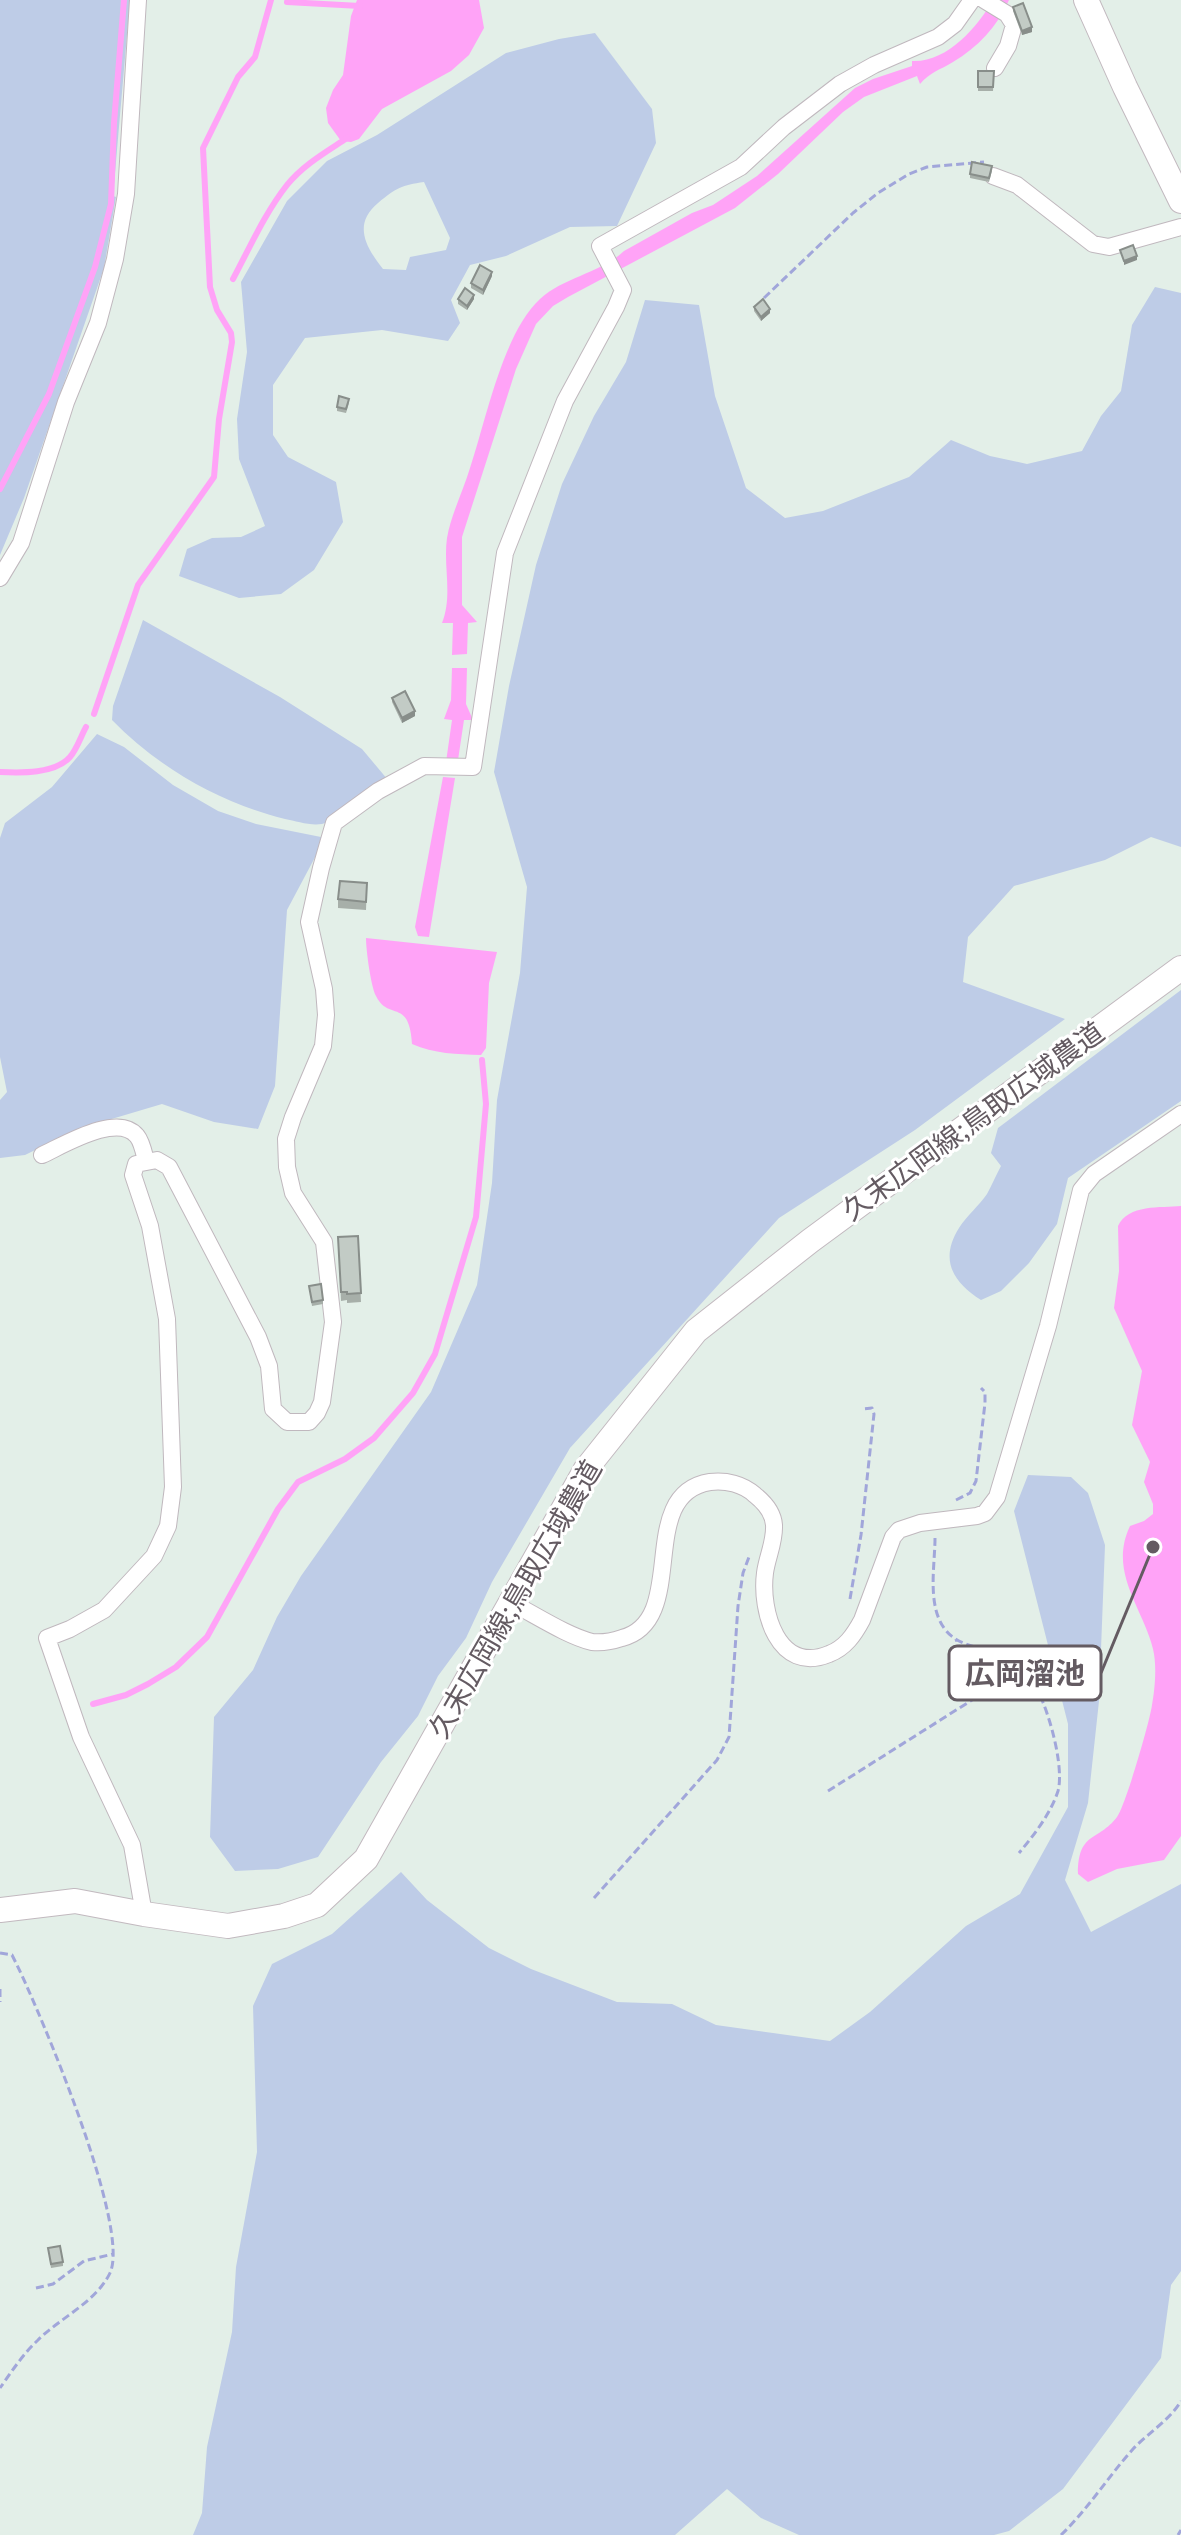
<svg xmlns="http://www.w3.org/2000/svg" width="1181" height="2535" font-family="'Varela Round','Noto Sans JP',sans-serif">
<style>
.green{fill:#becce7;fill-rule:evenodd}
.water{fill:#ffa3f7}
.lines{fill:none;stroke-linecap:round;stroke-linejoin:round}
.stream{stroke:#ffa3f7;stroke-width:6}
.street-casing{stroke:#c0b8be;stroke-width:18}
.secondary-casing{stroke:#c2b9bf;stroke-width:26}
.path{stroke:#a1a6da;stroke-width:3;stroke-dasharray:8 4;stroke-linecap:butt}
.street{stroke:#fff;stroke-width:16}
.secondary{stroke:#fff;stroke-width:24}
.wall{fill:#a7afa9}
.shaded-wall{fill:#888e8a}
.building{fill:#c2cbc5;stroke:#888e8a;stroke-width:2}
.labels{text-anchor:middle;stroke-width:6;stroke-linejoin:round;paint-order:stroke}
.street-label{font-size:28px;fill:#645b62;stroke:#fff}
.leader{fill:none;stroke:#645b62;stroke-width:3}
.callout-dot{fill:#645b62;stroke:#fff;stroke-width:3}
.callout{fill:#fff;stroke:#645b62;stroke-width:3}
.callout-label{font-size:30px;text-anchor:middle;font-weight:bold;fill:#645b62}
</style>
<rect width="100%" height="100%" fill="#e3efe8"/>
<path class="green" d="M 0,0 L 130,0 L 113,196 L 116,197 L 104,268 L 24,498 L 0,555 Z
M 595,33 L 652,109 L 656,143 L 617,226 L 570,227 L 506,256 L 470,265 L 451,300 L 460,323 L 448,341 L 382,330 L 305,338 L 273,385 L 273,435 L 288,457 L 336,482 L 343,522 L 314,570 L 281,594 L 239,598 L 179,576 L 187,549 L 212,538 L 241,537 L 265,526 L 239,459 L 237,419 L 247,352 L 241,282 L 287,201 L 327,161 L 377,135 L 506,53 L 559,39 ZM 424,182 L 450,238 L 446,250 L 410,257 L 406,270 L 383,269 C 365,246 353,224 378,203 C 396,188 402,185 424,182 Z
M 1155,287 L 1181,293 L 1181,847 L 1151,837 L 1105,860 L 1014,886 L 968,937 L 963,982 L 1065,1019 L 915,1130 L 779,1218 L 570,1448 L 492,1582 L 466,1638 L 438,1676 L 418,1716 L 381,1762 L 318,1857 L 278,1869 L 235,1871 L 210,1837 L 214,1717 L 253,1670 L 277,1617 L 301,1576 L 431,1392 L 477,1285 L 492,1183 L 497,1100 L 520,973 L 527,887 L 494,772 L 509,686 L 536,565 L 562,484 L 594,416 L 626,362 L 645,300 L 699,305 L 715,396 L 746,488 L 785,518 L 823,511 L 909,477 L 951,440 L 990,456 L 1027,464 L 1082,451 L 1101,416 L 1121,391 L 1132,325 Z
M 143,620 L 280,697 L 362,749 L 388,780 C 374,790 337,821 322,824 C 310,826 296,821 285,819 C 220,803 159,768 112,720 L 113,706 Z
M 97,734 L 124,747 L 173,785 L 218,811 L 256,824 L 321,837 L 321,846 L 287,910 L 275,1086 L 258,1129 L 214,1122 L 162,1104 L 78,1129 L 25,1155 L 0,1158 L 0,1100 L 7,1092 L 0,1057 L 0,838 L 5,823 L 52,787 Z
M 1181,990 L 1181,1101 L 1068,1178 L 1057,1224 L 1029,1263 L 1001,1291 L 981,1300 C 953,1282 939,1260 959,1228 C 967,1215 979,1206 987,1194 C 992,1185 996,1175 1001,1166 L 991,1153 L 998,1128 Z
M 1028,1475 L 1071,1477 L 1088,1493 L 1105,1545 L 1099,1701 L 1088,1803 L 1065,1880 L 1091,1932 L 1181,1884 L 1181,2271 L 1171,2285 L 1161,2358 L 1063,2489 L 1009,2531 L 994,2535 L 799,2535 L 761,2518 L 727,2489 L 675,2535 L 193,2535 L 202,2513 L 207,2447 L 232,2332 L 236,2267 L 257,2152 L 253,2006 L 272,1964 L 332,1934 L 401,1872 L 427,1900 L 489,1948 L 531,1969 L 617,2002 L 672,2004 L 716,2025 L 830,2041 L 870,2012 L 966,1926 L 1020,1894 L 1068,1807 L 1068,1724 L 1014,1511 Z"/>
<path class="water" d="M 357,0 L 479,0 L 484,28 L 469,55 L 451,71 L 382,109 L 359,139 L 351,142 L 341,141 L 328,123 L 326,108 L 333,90 L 343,75 L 351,16 Z
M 993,0 L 1009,0 C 997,27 978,47 953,62 C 940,70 930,72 920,84 L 917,76 L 864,97 L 843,112 L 778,174 L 735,208 L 568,297 L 553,306 L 536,324 L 516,369 L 462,537 L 462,605 L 477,622 L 468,623 L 467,654 L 452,655 L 453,623 L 442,623 C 453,595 443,567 447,538 C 451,515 463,491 470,468 C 486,420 503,333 540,299 C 564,277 601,273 624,251 L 692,213 L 713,205 L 757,176 L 855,88 L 873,79 L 912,66 L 912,61 C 946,63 977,28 993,0 Z
M 452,668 L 467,668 L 466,704 L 473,720 L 464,720 L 458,760 L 446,762 L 452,720 L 444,719 L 451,700 Z
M 443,777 L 455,778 L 429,937 L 418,936 L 415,927 Z
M 366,938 L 497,952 L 489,983 L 486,1048 L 481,1055 C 457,1054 434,1054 412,1044 C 409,997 389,1022 376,996 C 371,987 366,950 366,938 Z
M 1181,1206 L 1181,1836 L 1164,1860 L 1117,1869 L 1088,1882 L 1078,1874 C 1078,1831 1098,1842 1117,1817 C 1125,1807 1150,1721 1152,1705 C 1155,1689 1157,1665 1153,1649 C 1143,1608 1108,1572 1130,1526 L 1144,1521 L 1153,1514 L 1153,1504 L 1144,1482 L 1150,1462 L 1132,1425 L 1142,1371 L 1114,1308 L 1119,1271 L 1118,1226 C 1128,1204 1161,1208 1181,1206 Z"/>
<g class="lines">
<path class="stream" d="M 287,2 L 360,6
M 233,279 C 250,247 265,213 287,185 C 303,165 326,152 347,138
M 0,489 L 49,394 L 95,267 L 111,204 L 114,123 L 124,0
M 94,714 L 138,585 L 214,477 L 219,419 L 232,342 L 231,333 L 217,310 L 210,287 L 203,148 L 238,77 L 255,57 L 271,0
M 0,772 C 21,773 55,774 70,757 C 77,749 81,736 86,727
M 93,1704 L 126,1695 L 148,1684 L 176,1667 L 207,1637 L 278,1509 L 298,1482 L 345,1459 L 374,1438 L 413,1393 L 435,1354 L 476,1217 L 486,1104 L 482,1060"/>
<g class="street-casing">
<path id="street" d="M 984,0 L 1007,14 L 1014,25 L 1008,46 L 995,68
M 993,176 L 1017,185 L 1093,244 L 1109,247 L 1181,227
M 0,578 L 21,543 L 66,402 L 98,323 L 115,259 L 126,194 L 138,0
M 42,1155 C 64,1145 118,1112 137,1136 C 142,1142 144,1153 146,1161
M 510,1602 C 534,1614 567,1636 592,1642 C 601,1643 613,1641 622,1638 C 691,1620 634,1494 710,1482 C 726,1480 743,1484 755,1495 C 765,1503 773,1512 774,1525 C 775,1542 767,1557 765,1573 C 760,1611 778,1675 829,1654 C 845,1648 854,1635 862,1620 L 893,1537 L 899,1530 L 920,1523 L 977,1516 L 985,1513 L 997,1497 L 1048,1326 L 1081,1190 L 1094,1174 L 1181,1114
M 144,1914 L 132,1845 L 81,1737 L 47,1638 L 70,1629 L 104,1610 L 154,1556 L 168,1526 L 173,1487 L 167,1319 L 150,1226 L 133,1175 L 136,1164 L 157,1160 L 169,1167 L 258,1337 L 269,1366 L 273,1409 L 287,1422 L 309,1422 L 317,1413 L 322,1402 L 333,1322 L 324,1242 L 293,1193 L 287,1167 L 286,1139 L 293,1117 L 323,1046 L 326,1015 L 324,989 L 309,922 L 321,868 L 334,823 L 378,791 L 424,766 L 473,767 L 505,553 L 565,401 L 616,307 L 623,290 L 600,246 L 741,167 L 784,127 L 840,84 L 874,65 L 938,37 L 955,24 L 972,0"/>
</g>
<g class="secondary-casing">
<path id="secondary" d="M 1086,0 L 1125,87 L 1181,201
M 0,1910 L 75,1901 L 144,1914 L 228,1926 L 284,1916 L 317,1905 L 366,1859 L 586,1469 L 696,1331 L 810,1241 L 1181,968"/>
</g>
<path class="path" d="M 764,298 L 853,213 L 878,193 L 909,174 L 927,167 L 984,162
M 956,1500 L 970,1493 L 976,1481 L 985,1403 L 985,1392 L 981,1388
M 935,1538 C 935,1565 927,1604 944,1628 C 960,1651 994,1647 1016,1660 C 1041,1676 1066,1762 1058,1791 C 1051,1813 1034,1835 1019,1853
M 850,1599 L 861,1535 L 874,1414 L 872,1408 L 861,1409
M 828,1791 L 991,1688 C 989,1666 960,1660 956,1639
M 594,1898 L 717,1760 L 729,1737 L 738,1606 L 743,1573 L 749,1557
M 0,1953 L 12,1955 L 17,1965 C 41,2015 131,2227 110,2273 C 96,2302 60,2318 38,2340 C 23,2354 12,2371 0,2388
M 0,1989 L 0,2002
M 36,2288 L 53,2284 L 84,2261 L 113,2254
M 1061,2535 C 1088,2509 1108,2477 1133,2449 C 1148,2433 1170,2420 1181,2401
M 1178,2535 L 1181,2530"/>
<use href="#street" class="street"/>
<use href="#secondary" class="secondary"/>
</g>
<path class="wall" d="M 1013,7 L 1032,32 L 1022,35 L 1013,11 Z
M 978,71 L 994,71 L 993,91 L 978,91 Z
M 992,171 L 989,182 L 970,178 L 970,174 Z
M 492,276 L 483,295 L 471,288 L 471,283 Z
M 458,299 L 474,299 L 467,310 L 458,304 Z
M 754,307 L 770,313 L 761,321 L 754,311 Z
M 349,403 L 346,413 L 337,411 L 337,407 Z
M 392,698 L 415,716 L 402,723 L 392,702 Z
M 367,883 L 366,910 L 338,908 L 338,899 Z
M 358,1236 L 361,1302 L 347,1303 L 347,1300 L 341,1301 L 338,1237 Z
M 309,1286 L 323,1300 L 323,1304 L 312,1306 Z
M 48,2248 L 63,2262 L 63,2266 L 51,2268 Z"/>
<path class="shaded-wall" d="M 1032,27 L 1032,32 L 1022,35 L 1022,31 Z
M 1137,256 L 1137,260 L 1124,265 L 1124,261 Z
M 492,272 L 492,276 L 483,295 L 483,290 Z
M 474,295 L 474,299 L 467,310 L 467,306 Z
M 770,309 L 770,313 L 761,321 L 761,317 Z
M 415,711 L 415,716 L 402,723 L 402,718 Z"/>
<path class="building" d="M 1023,3 L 1032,27 L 1022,31 L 1013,7 Z
M 978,71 L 994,71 L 993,87 L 978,87 Z
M 972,162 L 992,166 L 989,178 L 970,174 Z
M 1133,245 L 1137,256 L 1124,261 L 1120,250 Z
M 480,265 L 492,272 L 483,290 L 471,283 Z
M 465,288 L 474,295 L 467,306 L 458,299 Z
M 763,299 L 770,309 L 761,317 L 754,307 Z
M 339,396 L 349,399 L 346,409 L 337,407 Z
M 405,691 L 415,711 L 402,718 L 392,698 Z
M 340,881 L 367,883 L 366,902 L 338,899 Z
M 358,1236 L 361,1293 L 347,1294 L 347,1292 L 341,1292 L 338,1237 Z
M 321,1284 L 323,1300 L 312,1302 L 309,1286 Z
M 60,2246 L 63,2262 L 51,2264 L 48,2248 Z"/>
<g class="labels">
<g class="street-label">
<text transform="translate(973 1121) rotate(-36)" y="10">久末広岡線;鳥取広域農道</text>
<text transform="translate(515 1599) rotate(-60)" y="10">久末広岡線;鳥取広域農道</text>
</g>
</g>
<path class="leader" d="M1153 1547L1101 1673"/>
<circle class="callout-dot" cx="1153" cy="1547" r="8"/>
<rect class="callout" x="949" y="1646" width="152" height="54" rx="8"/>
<g class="callout-label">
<text x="1025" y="1684">広岡溜池</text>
</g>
</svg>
